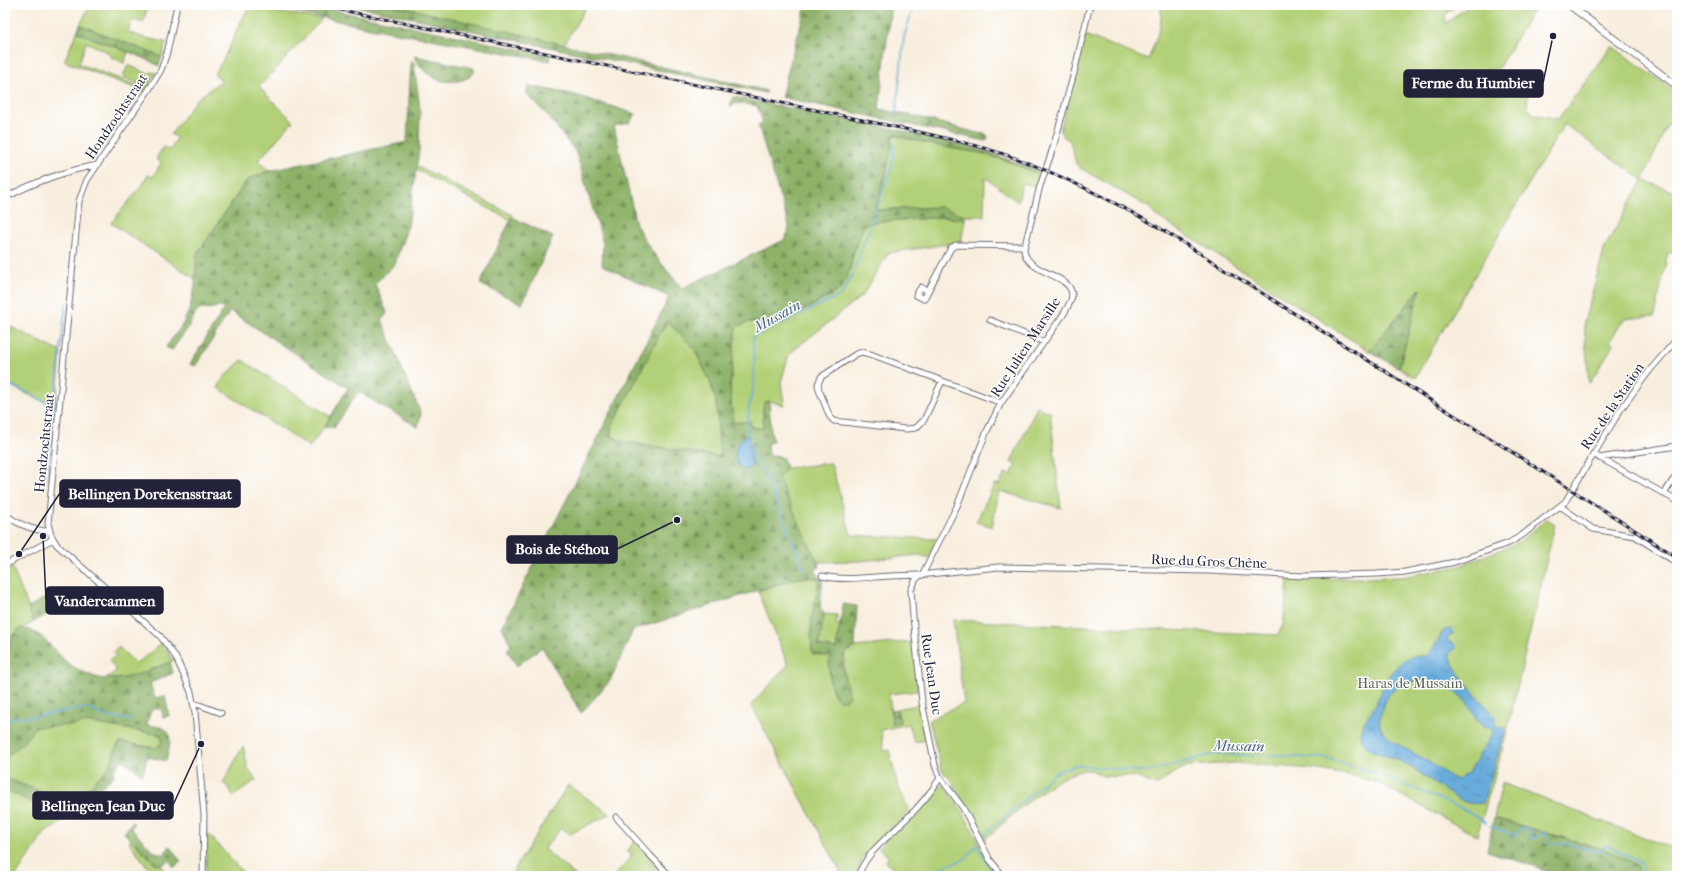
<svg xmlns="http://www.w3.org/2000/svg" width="1682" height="881" font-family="'IM FELL French Canon',serif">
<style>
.green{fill:#b2d077;stroke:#6a7959}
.forest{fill:url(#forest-firs);stroke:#586a52;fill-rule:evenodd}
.water{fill:url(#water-ripples);stroke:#44678c;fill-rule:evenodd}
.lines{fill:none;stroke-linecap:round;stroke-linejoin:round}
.stream{stroke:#67acdc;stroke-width:1.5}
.minor-casing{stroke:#6d6974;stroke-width:7}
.major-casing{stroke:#6d6974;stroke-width:8}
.minor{stroke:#fff;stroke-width:5}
.major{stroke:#fff;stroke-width:6}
.rail-casing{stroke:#22223b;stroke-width:3}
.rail{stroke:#fff;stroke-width:1.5;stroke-dasharray:4.5;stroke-linecap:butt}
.labels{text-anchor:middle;stroke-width:3;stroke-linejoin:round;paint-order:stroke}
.street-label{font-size:14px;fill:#22223b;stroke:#fff}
.park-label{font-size:14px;fill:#545f50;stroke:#fff}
.water-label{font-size:15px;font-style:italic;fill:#416083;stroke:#fff}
.leader{fill:none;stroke:#22223b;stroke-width:1.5}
.callout-dot{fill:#22223b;stroke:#fff;stroke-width:1.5}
.callout{fill:#22223b;stroke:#22223b;stroke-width:1.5}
.callout-label{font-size:15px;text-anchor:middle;font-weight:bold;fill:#fff}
</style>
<defs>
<pattern id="forest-firs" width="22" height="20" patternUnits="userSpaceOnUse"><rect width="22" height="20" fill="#8db268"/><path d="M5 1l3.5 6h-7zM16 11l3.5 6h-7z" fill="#739057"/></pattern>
<pattern id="water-ripples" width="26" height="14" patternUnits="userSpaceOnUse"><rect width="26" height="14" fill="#67acdc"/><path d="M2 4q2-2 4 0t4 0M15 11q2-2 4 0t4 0" fill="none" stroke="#548cb4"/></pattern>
</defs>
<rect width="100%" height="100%" fill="#fff"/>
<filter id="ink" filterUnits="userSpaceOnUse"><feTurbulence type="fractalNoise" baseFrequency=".025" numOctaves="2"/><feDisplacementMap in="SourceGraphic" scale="8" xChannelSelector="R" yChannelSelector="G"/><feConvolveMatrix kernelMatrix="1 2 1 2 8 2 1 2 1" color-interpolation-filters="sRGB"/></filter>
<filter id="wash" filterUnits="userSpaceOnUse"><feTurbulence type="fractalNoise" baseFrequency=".012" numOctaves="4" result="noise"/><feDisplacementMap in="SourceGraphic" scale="16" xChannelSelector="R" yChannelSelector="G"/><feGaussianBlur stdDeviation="0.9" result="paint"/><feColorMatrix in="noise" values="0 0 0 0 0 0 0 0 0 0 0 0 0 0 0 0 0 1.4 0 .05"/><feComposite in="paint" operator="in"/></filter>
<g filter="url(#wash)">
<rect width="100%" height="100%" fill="#f8eede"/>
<path class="green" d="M 90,5 L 148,5 L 143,23 L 132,20 L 128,32 L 145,38 L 166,42 L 162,57 L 80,25 Z
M 393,5 L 587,5 L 564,45 Z
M 1160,5 L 1457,5 L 1445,14 L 1446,23 L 1470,5 L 1536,5 L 1495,74 L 1528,92 L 1527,107 L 1534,114 L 1558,119 L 1612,46 L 1677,93 L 1677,103 L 1643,180 L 1677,193 L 1677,255 L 1668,252 L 1655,316 L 1624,319 L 1610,341 L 1614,344 L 1589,384 L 1584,322 L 1605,247 L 1643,180 L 1564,124 L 1415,378 L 1399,368 L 1419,290 L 1369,351 L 1155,215 L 1150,208 L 1080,168 L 1076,164 L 1070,141 L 1064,137 L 1060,131 L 1085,35 L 1148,60 C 1154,44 1165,22 1160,5 Z
M 249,7 L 322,19 L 259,87 L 293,121 L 258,161 L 269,171 L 247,180 L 197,254 L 195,279 L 111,223 L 143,184 L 148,175 L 153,177 L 161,163 L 156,159 L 163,147 L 170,150 L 177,138 L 171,134 L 196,100 L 222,80 L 214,74 C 229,53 236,28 249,7 Z
M 77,32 L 128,52 L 124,63 L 111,57 L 106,51 L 86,42 L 79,64 L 144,88 L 144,86 L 123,77 L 128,65 L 149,74 L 151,72 L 156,73 L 145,92 L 64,61 Z
M 893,135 L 944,147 L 981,153 L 1013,163 L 1040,175 L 1037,187 L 1022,183 L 1018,202 L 985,177 L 984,216 L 965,216 L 941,207 L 874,210 C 883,185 890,162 893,135 Z
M 417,166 L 513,215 L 511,220 L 416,170 Z
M 946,217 L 965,220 L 961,242 L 888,253 L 863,295 L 789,354 L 781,382 L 784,405 L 769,401 L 765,402 L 763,407 L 763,429 L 751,427 L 750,422 L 733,423 L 730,388 L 736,327 L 748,322 L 779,323 L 831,296 L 849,272 L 856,244 L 864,225 L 874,222 Z
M 667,321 L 694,348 L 710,381 L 716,402 L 721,457 L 621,441 L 613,437 L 611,428 Z
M 5,324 L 61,352 L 56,408 L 5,383 Z
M 242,360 L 331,417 L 310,447 L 218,388 L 224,377 Z
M 1037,407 L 1050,412 L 1061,508 L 999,491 L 992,527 L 976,522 L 995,483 L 999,485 L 1005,473 L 1011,475 L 1016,465 L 1011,462 Z
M 831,463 L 851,535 L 937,539 L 929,558 L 919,555 L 860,561 L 817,562 L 777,478 L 786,468 Z
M 1547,519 L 1555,524 L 1505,740 L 1477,836 L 1378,783 L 1358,777 L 1314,769 L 1235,763 L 1187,766 L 1167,777 L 1158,785 C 1149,783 1143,779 1135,777 C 1125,775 1114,778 1104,776 C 1099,775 1094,770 1088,770 C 1057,770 1007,821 983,841 L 952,781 L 942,771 L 929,720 L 964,703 L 953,620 L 1278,635 L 1283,625 L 1288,582 L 1286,579 L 1301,580 L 1306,582 L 1309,579 L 1402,577 L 1459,566 L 1519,542 Z
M 11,564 L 34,622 C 29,625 25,627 19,629 C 11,633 8,647 5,656 L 5,568 Z
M 808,577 L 819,579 C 815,604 808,628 813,654 L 830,656 C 830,670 827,691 839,700 L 849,694 L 844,679 L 844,657 L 845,653 L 855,647 L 913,641 L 918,691 L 889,694 L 892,724 L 900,722 L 897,709 L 921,704 L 927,740 L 914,742 L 909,724 L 881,730 L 884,751 L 889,750 L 898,786 L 910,812 L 868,850 L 862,860 L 855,876 L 843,876 L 751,705 L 788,665 L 758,591 L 794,579 Z
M 824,614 L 837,615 L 836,624 L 840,625 L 836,649 L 818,647 Z
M 162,643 L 173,661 L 129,678 L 105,679 L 116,671 L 109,660 L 116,656 L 113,652 L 119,647 L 136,664 Z
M 86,722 L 161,735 L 162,742 L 156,748 L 152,748 L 120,742 L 118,744 L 109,767 L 79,798 L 80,803 L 82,804 L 75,810 L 75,805 L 5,778 L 5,758 L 23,743 L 33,728 C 46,722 70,727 86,722 Z
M 243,746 L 248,769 L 256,780 L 233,797 L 229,788 L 223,783 Z
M 1502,783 L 1677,850 L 1677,876 L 1640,876 L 1637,865 L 1607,850 L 1494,818 Z
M 568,785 L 610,814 L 570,834 L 561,828 L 544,849 L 576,876 L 510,876 Z
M 943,785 L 962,810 L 989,862 L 999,876 L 903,876 L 885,862 L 889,857 L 878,848 L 937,787 Z
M 5,790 L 66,817 L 55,827 L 46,831 L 16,876 L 5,876 Z
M 206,831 L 246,876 L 206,874 Z
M 132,839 L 157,865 L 160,863 L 168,876 L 154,876 L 129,842 Z
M 635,841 L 657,866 L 649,876 L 642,871 L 638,876 L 614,876 L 632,856 L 627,851 Z"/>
<path class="forest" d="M 265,5 L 310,5 L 551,56 L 550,61 L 370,28 Z
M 351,5 L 393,5 L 767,91 L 766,93 Z
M 806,5 L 891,5 L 879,109 L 922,118 L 977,133 L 986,134 L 988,137 L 986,141 L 781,97 Z
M 80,25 L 162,57 L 159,66 L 144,58 L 77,32 Z
M 415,56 L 473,68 L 475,70 C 469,84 443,84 432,77 C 425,73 420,66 415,59 Z
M 411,61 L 414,64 L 420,109 L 419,151 L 408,226 L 394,265 L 375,284 L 387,313 L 382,320 L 421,414 L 418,427 L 358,392 L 334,428 L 325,426 L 348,388 L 230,311 L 196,366 L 190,364 L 224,309 L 221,307 L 197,310 L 188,328 L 172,350 L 166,347 L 183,324 L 189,310 L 195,285 L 197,254 L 247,180 L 269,171 L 407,142 Z
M 529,86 L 572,94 L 636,114 L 629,123 L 614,126 L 636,224 C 647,248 665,268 682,288 L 784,240 L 788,233 L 789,226 L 758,125 L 763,122 L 757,106 L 740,103 L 730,106 L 733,97 L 895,129 L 979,149 L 1041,171 L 1040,175 L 1013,163 L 981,153 L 944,147 L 893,135 C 890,162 883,185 875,210 L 941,207 L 965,216 L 965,220 L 946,217 L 874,222 L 864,225 L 856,244 L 849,272 L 840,290 L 779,323 L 748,322 L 736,327 L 730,388 L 733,423 L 750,421 L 751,427 L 763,429 L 763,407 L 765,402 L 769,401 L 771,431 L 773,441 L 767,444 L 770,457 L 776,455 L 783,458 L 786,468 L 778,478 L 820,567 L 815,570 L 819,579 L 823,579 L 820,607 L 824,614 L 819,646 L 836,649 L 843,604 L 857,606 L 855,647 C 851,649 846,651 844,655 C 840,665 847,686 849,696 L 846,700 L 839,700 C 827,691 830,670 829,657 L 813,653 L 812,651 L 811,624 L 819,579 L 808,577 L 794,579 L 633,630 L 610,681 L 581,713 L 542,647 L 517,666 L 507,650 L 511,645 L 502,627 L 669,297 L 602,265 L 603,244 L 600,232 L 588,194 L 580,165 L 575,151 L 547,115 L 526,93 ZM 667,321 L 694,348 L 710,381 L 716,402 L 720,457 L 621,441 L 613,437 L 611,428 Z
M 512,217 L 553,237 L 522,304 L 480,284 Z
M 1420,289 L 1399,368 L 1369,351 Z
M 56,591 L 64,604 L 34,622 L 28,608 Z
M 20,629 C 39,626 54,652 68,663 C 78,670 94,678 105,679 C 128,681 149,670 170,662 L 173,673 L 150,683 L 155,698 L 165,696 L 169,716 L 163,717 L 162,710 C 150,705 149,716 147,725 C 152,726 159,726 163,728 C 175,733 168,752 166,761 L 147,757 L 143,775 L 122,760 L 113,772 L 115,775 L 82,804 L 79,802 L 79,798 L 109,767 L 118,744 L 122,742 L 156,748 L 162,742 L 161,735 L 86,722 L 75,725 L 35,727 L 23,743 L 5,758 L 5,656 L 13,636 Z
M 897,709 L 900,722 L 892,724 L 891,710 Z
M 5,778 L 75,805 L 75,810 L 66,817 L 5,790 Z
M 1494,818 L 1607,850 L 1637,865 L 1640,876 L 1564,876 L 1487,851 Z
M 132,822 L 134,823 L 131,828 L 153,851 L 163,855 L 170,846 L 181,862 L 174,867 L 169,860 L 161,866 L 160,863 L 157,865 L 124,833 Z"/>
<path class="water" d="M 748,435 L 752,466 L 744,470 C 729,462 735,441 748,435 Z
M 1448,629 L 1451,629 L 1453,634 L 1449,636 L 1447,639 L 1449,642 C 1453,643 1455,643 1456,648 L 1450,653 C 1449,668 1484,704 1495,716 L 1495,720 L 1494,721 L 1499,729 L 1502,727 L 1506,728 L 1483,803 C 1476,804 1469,804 1462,801 C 1440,790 1421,771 1398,760 C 1386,754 1371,755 1363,742 C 1354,729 1370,716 1375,705 C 1384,687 1389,669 1408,658 C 1414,654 1422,658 1428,655 L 1438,641 L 1443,631 ZM 1422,680 C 1430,682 1440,682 1447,686 C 1455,691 1465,699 1470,707 C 1476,715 1477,728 1490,727 L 1493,733 L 1469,772 L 1457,780 C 1446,775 1437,767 1426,760 C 1412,751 1387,743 1380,726 C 1378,718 1383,710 1385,702 C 1390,687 1408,681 1422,680 Z"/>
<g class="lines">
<path class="stream" d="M 896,116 L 904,37 L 914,5
M 5,382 L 54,406 L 66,303
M 48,481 L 54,406
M 805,571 L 764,473 C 749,454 745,426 750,402 C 751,396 753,390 754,384 C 755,369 753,352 753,337 L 841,295 L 851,278 L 891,170 L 895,145
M 5,721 L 17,717 L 32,717 L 77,709 L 90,709 L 103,716 L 132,720
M 1490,826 L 1513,835 L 1516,835 L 1519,829 C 1524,828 1528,828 1531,831 L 1530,838 L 1533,839 L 1543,833 L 1546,834 L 1549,842 L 1552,844 L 1569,844 L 1601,852 L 1606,845 L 1641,863 L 1643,870 L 1636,876
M 982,837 L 1055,773 L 1075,765 L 1148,772 L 1209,755 L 1277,755 L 1309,758 L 1326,758 L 1381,775 L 1461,808 L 1486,823
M 919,876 L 965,859 L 977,845 L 995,876"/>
</g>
</g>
<g filter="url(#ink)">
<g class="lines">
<g class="minor-casing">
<path id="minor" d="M 177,5 L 167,53 L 161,70 L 150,88 L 87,180 L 79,201 L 48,524 L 51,535 L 57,545 L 160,636 L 175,656 L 182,671 L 191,692 L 195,712 L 204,815 L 203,876
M 5,198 C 34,182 65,171 97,165
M 928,291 L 924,299 L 916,295 L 921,287 L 928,291 L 951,248 L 956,245 L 1024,246
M 990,320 L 1044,342
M 942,381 L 924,420 L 916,428 L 906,429 L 834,421 L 830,417 L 819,390 L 818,384 L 821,377 L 856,354 L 862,352 L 873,355 L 991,399 L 1001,403
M 1593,454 L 1677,501
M 1599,458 L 1677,446
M 1664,494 L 1677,474
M 1560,506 L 1593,529 L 1635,536 L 1677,563
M 5,514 C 17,524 34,531 49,531
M 5,565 L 53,539
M 922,575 L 957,506 L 986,433 L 1001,403 L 1063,315 C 1066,310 1072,301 1072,295 C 1071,273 1025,274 1024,249 L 1040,186 L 1053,148 L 1074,73 L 1090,5
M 822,576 C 844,581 867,577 890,576 C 903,575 916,576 929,574 L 999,567 L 1209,571 L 1304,576 L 1377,574 L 1405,572 L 1455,562 L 1509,543 L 1521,536 L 1565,502 L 1621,409 L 1650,370 L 1677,339
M 920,576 L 916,579 L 911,590 L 913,617 L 922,702 L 935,765 L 939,776 L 963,808 L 990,860 L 1003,876
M 194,703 L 221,713
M 616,817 L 648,853 L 670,876
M 858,876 C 867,852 885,840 903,822 C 917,809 930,794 940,778"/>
</g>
<g class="major-casing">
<path id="major" d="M 1569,5 L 1677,86"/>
</g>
<use href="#minor" class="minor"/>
<use href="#major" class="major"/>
<g class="rail-casing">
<path id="rail" d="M 318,5 L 905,129 C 940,137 975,144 1009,156 C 1063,175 1113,201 1163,230 L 1677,557"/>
</g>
<use href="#rail" class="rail"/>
</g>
</g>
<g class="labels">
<g class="street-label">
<text transform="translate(116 116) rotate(-56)" y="5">Hondzochtstraat</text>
<text transform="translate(1025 347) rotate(-57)" y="5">Rue Julien Marsille</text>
<text transform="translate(1612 406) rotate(-56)" y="5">Rue de la Station</text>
<text transform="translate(44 443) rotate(-84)" y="5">Hondzochtstraat</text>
<text transform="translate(1209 561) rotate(2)" y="5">Rue du Gros Chêne</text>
<text transform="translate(932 674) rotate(82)" y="5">Rue Jean Duc</text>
</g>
<g class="park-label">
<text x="1410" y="688">Haras de Mussain</text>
</g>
<g class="water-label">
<text transform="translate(777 316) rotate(-29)" y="5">Mussain</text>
<text transform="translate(1239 746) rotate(1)" y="5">Mussain</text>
</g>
</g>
<path class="leader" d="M1553 36L1543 83M19 554L60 493M677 520L617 549M43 536L46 600M201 744L173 805"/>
<g class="callout-dot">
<circle cx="1553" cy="36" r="4"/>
<circle cx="19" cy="554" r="4"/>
<circle cx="677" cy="520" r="4"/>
<circle cx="43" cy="536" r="4"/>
<circle cx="201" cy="744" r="4"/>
</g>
<g class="callout">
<rect x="1404" y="70" width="139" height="27" rx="4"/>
<rect x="60" y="480" width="180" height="27" rx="4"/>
<rect x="507" y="536" width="110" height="27" rx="4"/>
<rect x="46" y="587" width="117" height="27" rx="4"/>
<rect x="33" y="792" width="140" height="27" rx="4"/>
</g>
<g class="callout-label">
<text x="1473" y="88">Ferme du Humbier</text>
<text x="150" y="499">Bellingen Dorekensstraat</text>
<text x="562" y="554">Bois de Stéhou</text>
<text x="105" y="606">Vandercammen</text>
<text x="103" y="811">Bellingen Jean Duc</text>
</g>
<rect width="1682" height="881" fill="none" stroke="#fff" stroke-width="20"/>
</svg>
